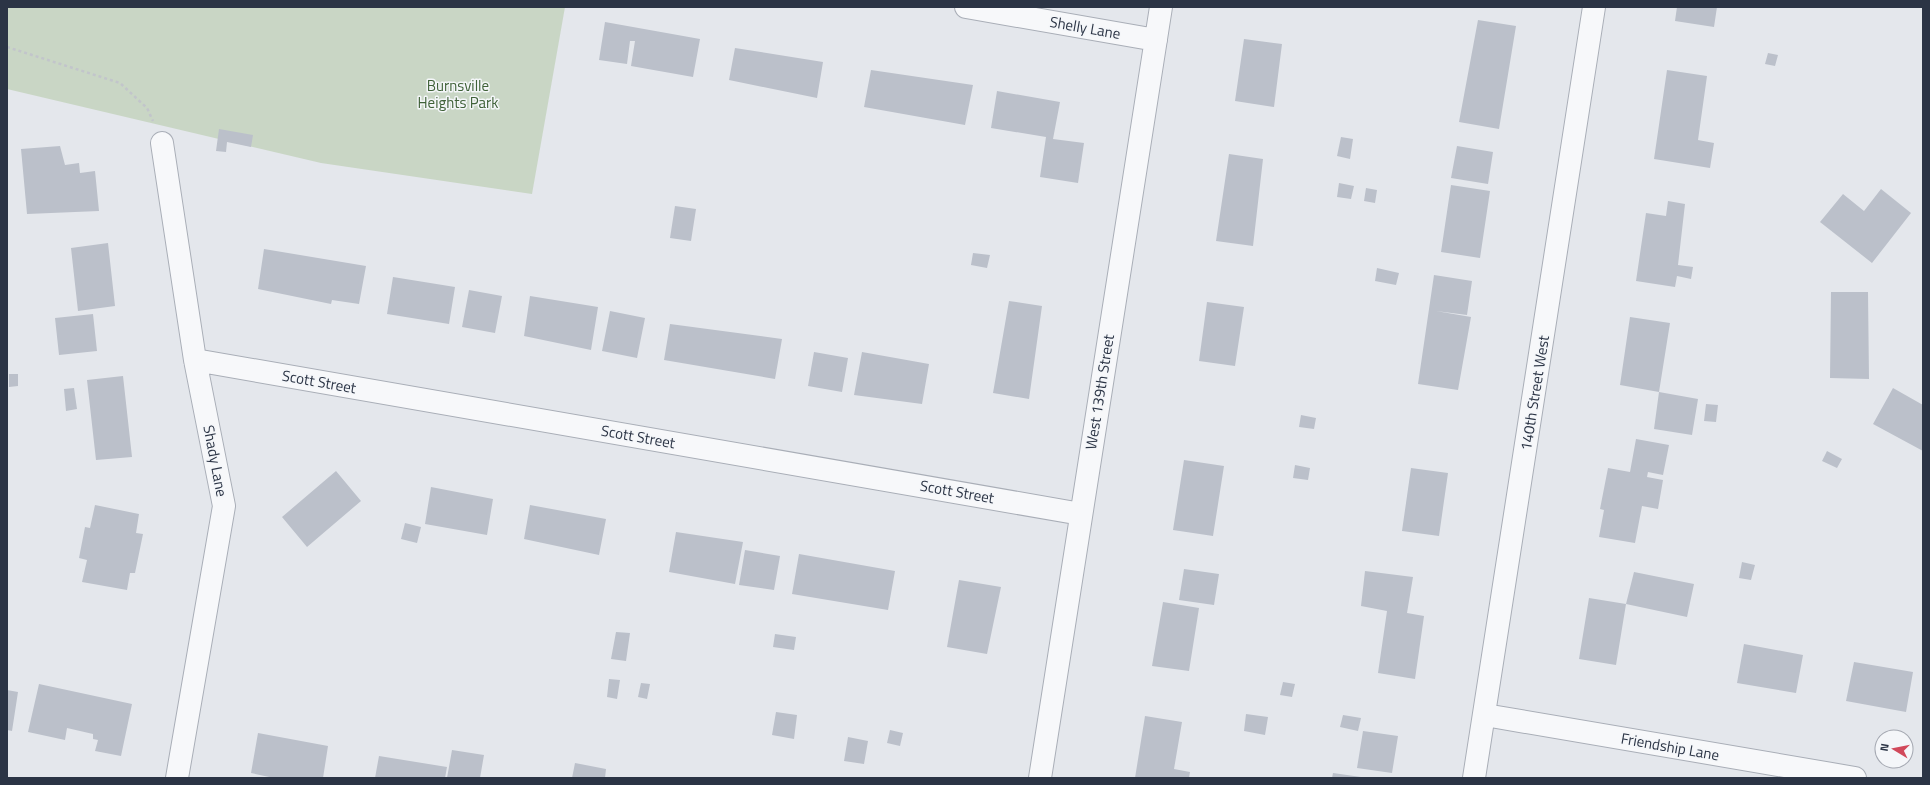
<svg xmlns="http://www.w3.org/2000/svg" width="1930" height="785" font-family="'Titillium Web',sans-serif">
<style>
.green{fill:#c9d6c5}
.building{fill:#bbc0ca}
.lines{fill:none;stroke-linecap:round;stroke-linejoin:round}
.street-casing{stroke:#a9aeb7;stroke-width:24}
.path{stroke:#c2c5cb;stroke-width:2.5;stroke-dasharray:3 3;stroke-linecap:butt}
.street{stroke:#f7f8fa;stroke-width:22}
.labels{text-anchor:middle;stroke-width:3;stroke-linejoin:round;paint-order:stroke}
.street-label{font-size:15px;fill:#2b3445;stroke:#f4f6f9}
.park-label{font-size:15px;fill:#3f6138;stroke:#f4f6f9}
</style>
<rect width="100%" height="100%" fill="#e4e7ec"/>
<path class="green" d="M 7,7 L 565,7 L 532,194 L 321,163 L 7,89 Z"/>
<path class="building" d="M 1677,7 L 1717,7 L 1714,27 L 1675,21 Z
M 1478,20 L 1516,26 L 1499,129 L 1459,122 Z
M 605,22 L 700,39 L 693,77 L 631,66 L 635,41 L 630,41 L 627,64 L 599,60 Z
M 1244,39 L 1282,44 L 1274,107 L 1235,101 Z
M 735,48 L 823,62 L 817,98 L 729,80 Z
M 1768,53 L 1778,55 L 1775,66 L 1765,64 Z
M 871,70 L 973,85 L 965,125 L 864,107 Z
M 1667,70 L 1707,76 L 1698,140 L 1714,143 L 1710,168 L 1654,159 Z
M 997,91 L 1060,102 L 1053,139 L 1084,143 L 1078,183 L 1040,177 L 1046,137 L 991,128 Z
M 219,129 L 253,135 L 251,147 L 227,142 L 226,152 L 216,151 Z
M 1341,137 L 1353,139 L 1350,159 L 1337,156 Z
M 60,146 L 65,165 L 79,163 L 80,173 L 95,171 L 99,211 L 27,214 L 21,149 Z
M 1457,146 L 1493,152 L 1488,184 L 1451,178 Z
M 1229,154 L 1263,159 L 1253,246 L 1216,241 Z
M 1339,183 L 1354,186 L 1351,199 L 1337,197 Z
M 1451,185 L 1490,191 L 1480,258 L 1441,252 Z
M 1366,188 L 1377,190 L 1375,203 L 1364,201 Z
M 1881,189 L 1911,213 L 1872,263 L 1820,222 L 1843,194 L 1864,211 Z
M 1668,201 L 1685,204 L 1678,265 L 1693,267 L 1691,279 L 1677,276 L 1675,287 L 1636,281 L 1646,213 L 1666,216 Z
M 675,206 L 696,209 L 691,241 L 670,238 Z
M 108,243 L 115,306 L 78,311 L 71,248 Z
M 264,249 L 366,266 L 359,304 L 332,300 L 331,304 L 258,289 Z
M 973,253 L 990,255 L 987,268 L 971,265 Z
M 1377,268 L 1399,273 L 1396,285 L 1375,281 Z
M 1434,275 L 1472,281 L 1467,315 L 1436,311 L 1471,317 L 1458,390 L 1418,384 Z
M 393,277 L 455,287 L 449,324 L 387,314 Z
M 469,290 L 502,296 L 495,333 L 462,327 Z
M 1831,292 L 1868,292 L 1869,379 L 1830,378 Z
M 530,296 L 598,307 L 591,350 L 524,336 Z
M 1009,301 L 1042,306 L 1029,399 L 993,393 Z
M 1207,302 L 1244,307 L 1235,366 L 1199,361 Z
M 610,311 L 645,318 L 637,358 L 602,351 Z
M 93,314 L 97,351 L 59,355 L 55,318 Z
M 1630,317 L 1670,323 L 1659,392 L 1620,385 Z
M 670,324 L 782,339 L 775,379 L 664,360 Z
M 814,352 L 848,358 L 842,392 L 808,386 Z
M 862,352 L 929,364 L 922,404 L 854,395 Z
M 9,374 L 18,374 L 18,386 L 9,387 Z
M 123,376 L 132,457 L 96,460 L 87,380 Z
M 74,388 L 77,409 L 66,411 L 64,389 Z
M 1893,388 L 1923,405 L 1923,451 L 1873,424 Z
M 1659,392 L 1698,399 L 1692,435 L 1654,429 Z
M 1706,404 L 1718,405 L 1716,422 L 1704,421 Z
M 1301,415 L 1316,418 L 1314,429 L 1299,427 Z
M 1636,439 L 1669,445 L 1663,475 L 1648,472 L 1647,477 L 1663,480 L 1658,509 L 1642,506 L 1635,543 L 1599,537 L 1604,510 L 1600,509 L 1608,468 L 1630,472 Z
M 1827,451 L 1842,459 L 1837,468 L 1822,461 Z
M 1184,460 L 1224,466 L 1213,536 L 1173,530 Z
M 1295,465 L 1310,468 L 1308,480 L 1293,478 Z
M 1411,468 L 1448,473 L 1439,536 L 1402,531 Z
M 336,471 L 361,501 L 307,547 L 282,517 Z
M 431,487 L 493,499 L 487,535 L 425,524 Z
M 95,505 L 139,514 L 136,533 L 143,534 L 135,573 L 130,573 L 127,590 L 82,582 L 87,560 L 79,558 L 85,527 L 90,528 Z
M 530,505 L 606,519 L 599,555 L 524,539 Z
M 405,523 L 421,527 L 417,543 L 401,539 Z
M 676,532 L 743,542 L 735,584 L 669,572 Z
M 745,550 L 780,556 L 774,590 L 739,585 Z
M 799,554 L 895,571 L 888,610 L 792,594 Z
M 1742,562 L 1755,565 L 1751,580 L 1739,578 Z
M 1184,569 L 1219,574 L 1214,605 L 1179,600 Z
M 1365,571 L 1413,577 L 1407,613 L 1424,616 L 1415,679 L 1378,673 L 1387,611 L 1361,606 Z
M 1634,572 L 1694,584 L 1687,617 L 1626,604 Z
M 959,580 L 1001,587 L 987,654 L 947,647 Z
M 1589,598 L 1626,604 L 1616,665 L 1579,659 Z
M 1163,602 L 1199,608 L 1189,671 L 1152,666 Z
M 616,632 L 630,633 L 626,661 L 611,659 Z
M 775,634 L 796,637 L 794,650 L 773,647 Z
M 1744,644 L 1803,655 L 1796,693 L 1737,683 Z
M 1854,662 L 1913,672 L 1906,712 L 1846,701 Z
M 609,679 L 620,680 L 617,699 L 607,697 Z
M 1283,682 L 1295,684 L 1292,697 L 1280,695 Z
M 641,683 L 650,684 L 647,699 L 638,697 Z
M 39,684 L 132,704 L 121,756 L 95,751 L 98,740 L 93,739 L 93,734 L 67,728 L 65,740 L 28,732 Z
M 7,690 L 18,692 L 12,731 L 7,730 Z
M 776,712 L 797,715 L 794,739 L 772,735 Z
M 1246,714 L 1268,717 L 1265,735 L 1244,731 Z
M 1343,715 L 1361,718 L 1358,731 L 1340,727 Z
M 1145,716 L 1182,722 L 1174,769 L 1190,772 L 1189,778 L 1135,778 Z
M 890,730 L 903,733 L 900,746 L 887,743 Z
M 1363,731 L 1398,736 L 1392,773 L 1357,768 Z
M 258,733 L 328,746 L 323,778 L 274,778 L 251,773 Z
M 848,737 L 868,741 L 864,764 L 844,761 Z
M 452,750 L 484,755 L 480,778 L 447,778 Z
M 379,756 L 447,767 L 445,778 L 375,778 Z
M 575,763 L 606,769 L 605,778 L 572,778 Z
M 1333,773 L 1361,777 L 1361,778 L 1332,778 Z"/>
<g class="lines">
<g class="street-casing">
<path id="street" d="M 966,7 L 1156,40
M 162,143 L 195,360 L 224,506 L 177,778
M 195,360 L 1081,514
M 1485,715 L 1855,778
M 1040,778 L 1161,7
M 1474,778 L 1594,7"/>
</g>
<path class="path" d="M 7,47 L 120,83 L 147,108 L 153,121"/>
<use href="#street" class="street"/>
</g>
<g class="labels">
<g class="street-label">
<text transform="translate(1085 28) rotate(10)" y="5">Shelly Lane</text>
<text transform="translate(319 382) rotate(10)" y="5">Scott Street</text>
<text transform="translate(1100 392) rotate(-81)" y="5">West 139th Street</text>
<text transform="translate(1535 393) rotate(-81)" y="5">140th Street West</text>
<text transform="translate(638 437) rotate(10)" y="5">Scott Street</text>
<text transform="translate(215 461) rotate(79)" y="5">Shady Lane</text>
<text transform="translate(957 492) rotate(10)" y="5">Scott Street</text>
<text transform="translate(1670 747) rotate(10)" y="5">Friendship Lane</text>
</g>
<g class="park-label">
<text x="458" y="91">Burnsville<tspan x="458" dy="17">Heights Park</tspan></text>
</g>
</g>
<rect width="1930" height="785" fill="none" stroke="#2b3445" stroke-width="16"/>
<g transform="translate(1894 749) rotate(280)"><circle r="19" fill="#f4f6f9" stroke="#a4a8b1"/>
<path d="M0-3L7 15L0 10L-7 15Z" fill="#d1495b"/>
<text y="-6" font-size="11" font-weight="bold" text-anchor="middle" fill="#2b3445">N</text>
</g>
</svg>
